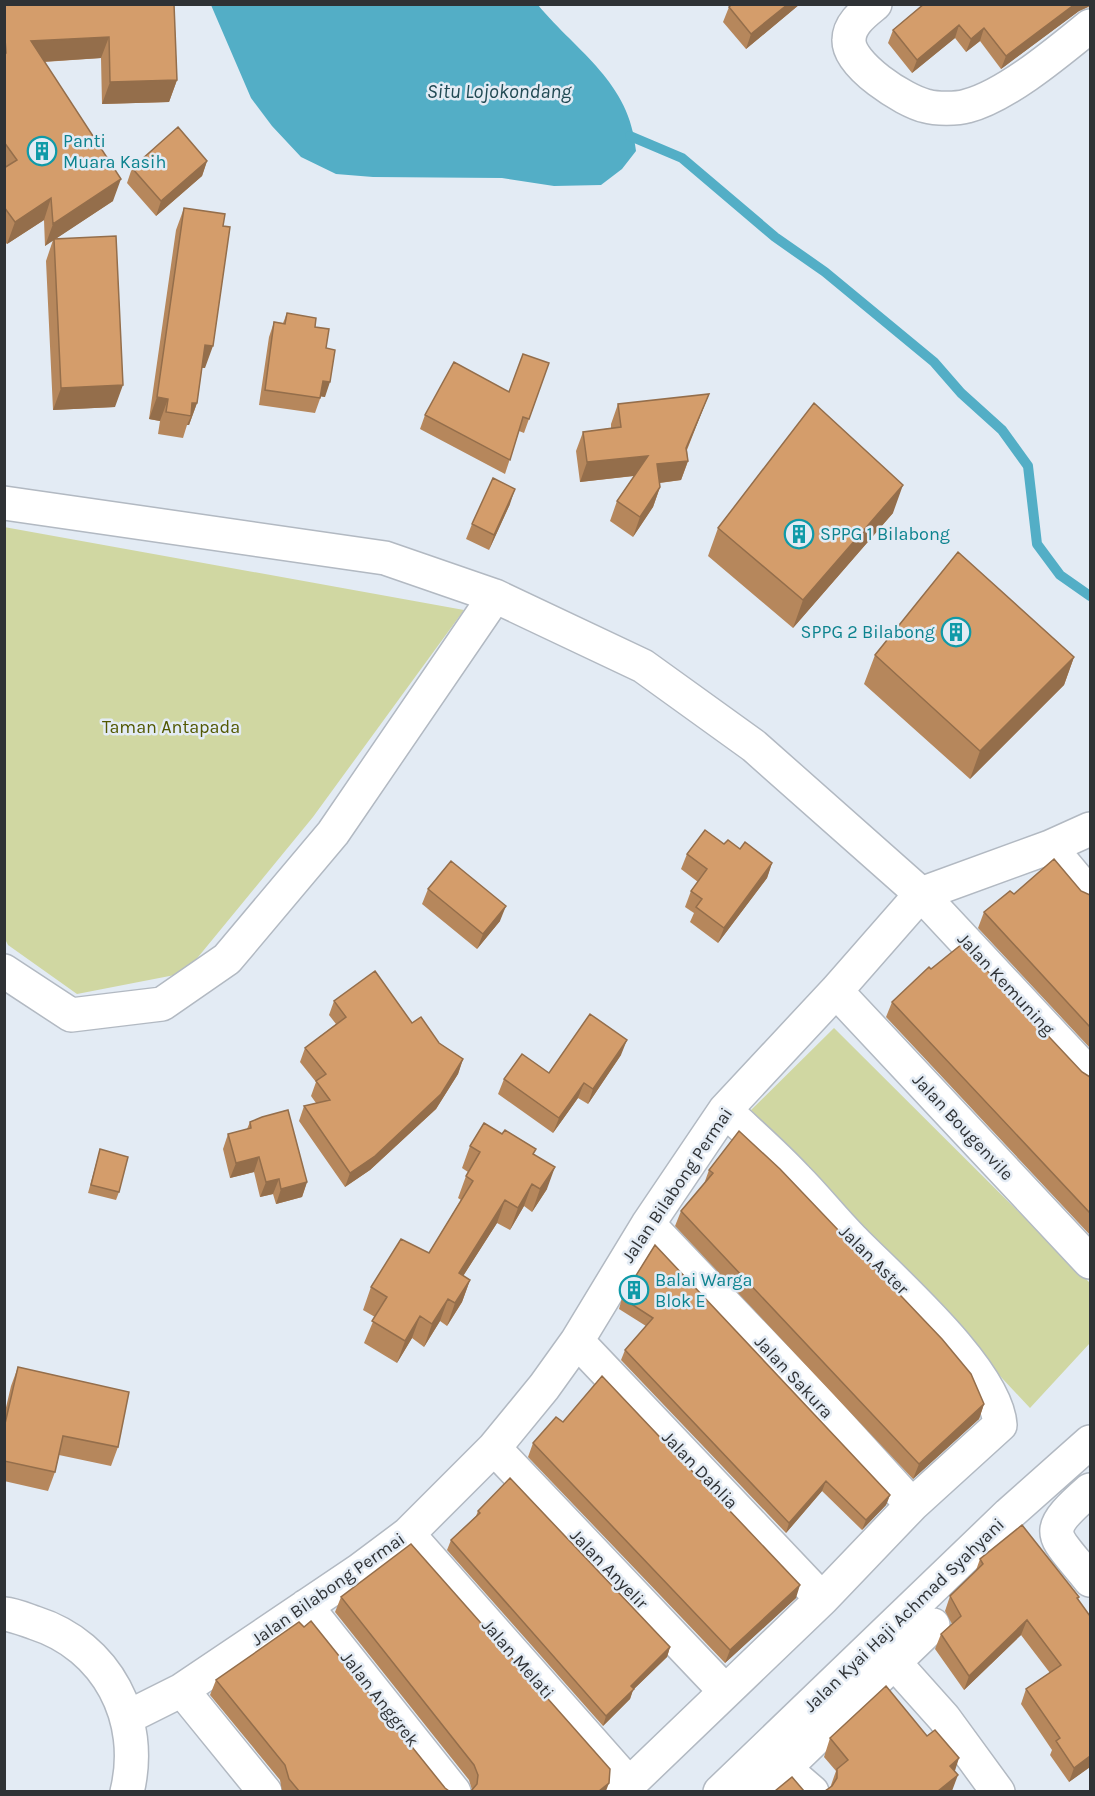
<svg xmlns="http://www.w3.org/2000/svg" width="1095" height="1796" font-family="Karla,sans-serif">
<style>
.green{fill:#d0d7a2}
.water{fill:#53aec6}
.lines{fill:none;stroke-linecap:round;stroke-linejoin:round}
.stream{stroke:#53aec6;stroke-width:10}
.minor-casing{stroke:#b2b9c2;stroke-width:36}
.minor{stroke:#fff;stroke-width:33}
.wall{fill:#b6875c}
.shaded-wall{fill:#946e4b}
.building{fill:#d49d6b;stroke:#946e4b;stroke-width:1.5}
.labels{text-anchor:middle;stroke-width:5;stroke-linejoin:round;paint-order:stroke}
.culture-label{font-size:18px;fill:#0d838f;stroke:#e3ebf4;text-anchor:start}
.park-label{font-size:18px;fill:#525802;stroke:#e3ebf4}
.street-label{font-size:18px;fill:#2f3235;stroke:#e3ebf4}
.water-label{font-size:20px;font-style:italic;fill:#214a54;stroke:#e3ebf4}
</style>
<rect width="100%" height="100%" fill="#e3ebf4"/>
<path class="green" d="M 4,527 L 464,610 L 313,817 L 185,973 L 77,994 L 8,945 L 5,939 Z
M 834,1028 L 1090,1283 L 1090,1343 L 1030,1408 L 751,1110 Z"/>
<path class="water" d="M 211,5 L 538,5 C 578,53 630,82 636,151 L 622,169 L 601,185 L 554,186 L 502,178 L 373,177 L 336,174 L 301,157 L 272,126 L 251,98 Z"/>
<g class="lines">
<path class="stream" d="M 630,136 L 682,158 L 775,237 L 825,272 L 934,362 L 961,393 L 1002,430 L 1028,466 L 1037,544 L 1060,575 L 1090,596"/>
<g class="minor-casing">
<path id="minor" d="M 875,4 C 864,13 849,24 849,40 C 848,65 904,101 926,106 C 936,109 957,109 967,106 C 1006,96 1058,52 1090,26
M 4,503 L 385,558 L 495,596 L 643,666 L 754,746 L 921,894 L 1090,1075
M 1050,847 L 1090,895
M 4,971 L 71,1015 L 162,1004 L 227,959 L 333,833 L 495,596
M 836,991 L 1090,1262
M 648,1224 L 823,1407 L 912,1505
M 577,1341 L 822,1599
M 494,1448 L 725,1691
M 1090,1490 C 1040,1534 1052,1532 1090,1580
M 408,1534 L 629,1784
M 306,1606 L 454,1792
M 4,1614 C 15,1615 26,1620 35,1623 C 107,1646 145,1719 127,1792
M 893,1661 L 944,1718 L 998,1792
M 182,1690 L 265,1792
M 128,1717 L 182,1690 L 360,1570 L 408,1534 L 494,1448 L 544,1387 L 577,1341 L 648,1224 L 725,1110 L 836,991 L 921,894 L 1050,847 L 1090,829
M 784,1768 L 812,1792
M 621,1792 L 822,1599 L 912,1505 L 1000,1425 C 997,1371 891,1279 852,1239 C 833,1220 816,1198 797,1179 C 775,1155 749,1133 725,1110
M 720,1792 L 1009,1514 L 1090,1442
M 760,1792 L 933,1625"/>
</g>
<use href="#minor" class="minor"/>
</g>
<path class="wall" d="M 4,4 L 174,4 L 177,80 L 169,102 L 102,104 L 101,58 L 44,62 L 113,201 L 55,239 L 115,407 L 53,410 L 46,261 L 53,240 L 45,246 L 44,220 L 7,244 L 4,241 Z
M 800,4 L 746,49 L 723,22 L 729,7 Z
M 924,4 L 1090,4 L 1090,8 L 1088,7 L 1079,11 L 1001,69 L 980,41 L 966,52 L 955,38 L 912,73 L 888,43 L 893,30 Z
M 207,161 L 202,176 L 156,216 L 127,183 L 132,168 Z
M 184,208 L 205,368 L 202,368 L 197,403 L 189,425 L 187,425 L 183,438 L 158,434 L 160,421 L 149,419 L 176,230 Z
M 287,313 L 315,327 L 326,348 L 325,397 L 321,396 L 315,413 L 259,405 L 269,337 L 274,322 L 283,323 Z
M 549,363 L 524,433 L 519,431 L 505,474 L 420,429 L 425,415 L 509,392 Z
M 709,394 L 687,450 L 688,461 L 681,480 L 660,483 L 660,487 L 653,507 L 633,537 L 610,521 L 617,501 L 634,476 L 580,482 L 576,451 L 583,432 L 611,428 L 611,424 L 618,404 Z
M 510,504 L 489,550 L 466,539 L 472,524 Z
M 893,513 L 793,628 L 708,556 L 718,528 Z
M 875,655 L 1074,657 L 1064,685 L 970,779 L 864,684 Z
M 740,849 L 772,863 L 767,878 L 718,943 L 690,922 L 694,913 L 685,907 L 691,891 L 698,882 L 681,869 L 687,854 Z
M 428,889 L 500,921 L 477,949 L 422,904 Z
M 1081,891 L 1090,895 L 1090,1048 L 978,928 L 984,912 L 1014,894 Z
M 334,1001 L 412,1023 L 439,1043 L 463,1059 L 458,1074 L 436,1109 L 370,1170 L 345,1187 L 299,1121 L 304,1106 L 316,1103 L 311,1096 L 316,1082 L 300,1062 L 305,1048 L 336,1024 L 329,1015 Z
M 892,1002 L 1082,1072 L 1090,1077 L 1090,1235 L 886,1017 Z
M 621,1055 L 588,1104 L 578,1098 L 553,1133 L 498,1094 L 504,1079 L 549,1073 Z
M 250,1122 L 307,1182 L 302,1197 L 276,1204 L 273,1194 L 260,1197 L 254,1172 L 230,1178 L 223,1149 L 228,1134 L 247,1129 Z
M 470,1146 L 534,1154 L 547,1189 L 532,1212 L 524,1206 L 510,1230 L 497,1223 L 463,1276 L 470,1280 L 462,1302 L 447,1326 L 440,1321 L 424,1347 L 412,1338 L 397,1363 L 364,1343 L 375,1317 L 363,1310 L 371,1287 L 429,1253 L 461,1200 L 458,1198 L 466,1176 L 468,1172 L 462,1168 Z
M 100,1149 L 119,1192 L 116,1200 L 88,1193 Z
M 709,1170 L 984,1404 L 979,1419 L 913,1479 L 675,1226 L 681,1211 L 704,1184 Z
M 655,1245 L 890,1495 L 886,1505 L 862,1530 L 822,1491 L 786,1533 L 621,1360 L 625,1350 L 646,1326 L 619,1309 L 622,1298 Z
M 18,1367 L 118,1447 L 111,1466 L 59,1455 L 55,1472 L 48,1491 L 4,1481 L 4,1416 L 11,1386 Z
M 563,1422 L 796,1598 L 725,1663 L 528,1457 L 533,1443 Z
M 478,1511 L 670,1647 L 667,1657 L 633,1690 L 630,1699 L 603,1726 L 447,1550 L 451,1540 L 476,1516 Z
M 980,1559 L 1079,1597 L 1078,1600 L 1090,1616 L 1090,1767 L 1069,1782 L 1050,1755 L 1052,1750 L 1021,1704 L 1026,1689 L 1050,1673 L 1021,1635 L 964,1690 L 935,1649 L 941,1634 L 952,1624 L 945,1611 L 950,1596 L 975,1573 Z
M 341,1597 L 606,1791 L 472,1790 L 469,1780 L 335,1612 Z
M 216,1680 L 449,1791 L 282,1791 L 280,1780 L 210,1695 Z
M 830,1738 L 955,1772 L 830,1788 L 836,1771 L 824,1757 Z"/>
<path class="shaded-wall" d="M 788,4 L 800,4 L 746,49 L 751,34 Z
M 1075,4 L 1089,4 L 1088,7 L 1079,11 L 1001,69 L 1006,56 Z
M 959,25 L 955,38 L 912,73 L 917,60 Z
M 984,28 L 980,41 L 966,52 L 971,39 Z
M 109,37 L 101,58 L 23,63 L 31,41 Z
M 177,80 L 169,102 L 102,104 L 110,82 Z
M 207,161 L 202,176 L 156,216 L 161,201 Z
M 121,179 L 113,201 L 45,246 L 53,224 Z
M 51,198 L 44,220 L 7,244 L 15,222 Z
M 205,345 L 213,346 L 205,368 L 197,367 Z
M 323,381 L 330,382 L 325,397 L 317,396 Z
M 123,385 L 115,407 L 53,410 L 61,388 Z
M 709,394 L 682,461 L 688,461 L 681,480 L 650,484 L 657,464 Z
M 157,397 L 168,399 L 160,421 L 149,419 Z
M 192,403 L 197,403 L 189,425 L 187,425 L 191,416 Z
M 648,456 L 641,475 L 580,482 L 587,462 Z
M 903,485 L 893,513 L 793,628 L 803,600 Z
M 660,487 L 653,507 L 633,537 L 640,517 Z
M 515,489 L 510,504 L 489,550 L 494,535 Z
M 1074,657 L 1064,685 L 970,779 L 980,751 Z
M 772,863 L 767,878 L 718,943 L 724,928 Z
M 506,906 L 500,921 L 477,949 L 483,934 Z
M 627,1040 L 621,1055 L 588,1104 L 593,1089 Z
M 463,1059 L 458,1074 L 436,1109 L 370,1170 L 345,1187 L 350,1173 Z
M 584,1083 L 578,1098 L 553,1133 L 559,1118 Z
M 259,1157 L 254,1172 L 230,1178 L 236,1163 Z
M 555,1167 L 547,1189 L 532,1212 L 540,1189 Z
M 279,1179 L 273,1194 L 260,1197 L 266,1182 Z
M 307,1182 L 302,1197 L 276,1204 L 281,1189 Z
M 532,1184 L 524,1206 L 510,1230 L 518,1208 Z
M 505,1200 L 497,1223 L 451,1295 L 459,1273 Z
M 470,1280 L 462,1302 L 447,1326 L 455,1303 Z
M 448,1299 L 440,1321 L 424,1347 L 432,1324 Z
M 420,1316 L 412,1338 L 397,1363 L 405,1341 Z
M 984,1404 L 979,1419 L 913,1479 L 919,1464 Z
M 826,1481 L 822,1491 L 786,1533 L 789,1523 Z
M 890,1495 L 886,1505 L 862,1530 L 866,1520 Z
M 800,1585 L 796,1598 L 725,1663 L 730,1650 Z
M 1027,1620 L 1021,1635 L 964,1690 L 969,1676 Z
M 670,1647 L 667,1657 L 633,1690 L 630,1699 L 603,1726 L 606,1716 L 631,1686 Z
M 1090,1756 L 1090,1767 L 1069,1782 L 1074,1768 Z
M 959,1758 L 953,1777 L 950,1766 Z
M 958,1775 L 952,1791 L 938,1791 Z
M 609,1783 L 606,1791 L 599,1791 Z"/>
<path class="building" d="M 4,4 L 174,4 L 177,80 L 110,82 L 109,37 L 31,41 L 121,179 L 53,224 L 51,198 L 15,222 L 4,207 L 4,168 L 17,160 L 4,142 L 4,53 L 6,53 L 4,24 Z
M 732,4 L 788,4 L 751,34 L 729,7 Z
M 924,4 L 1075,4 L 1006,56 L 984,28 L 971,39 L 959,25 L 917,60 L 893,30 Z
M 178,127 L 207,161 L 161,201 L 132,168 Z
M 184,208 L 225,214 L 223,226 L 230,227 L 213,346 L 205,345 L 197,403 L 192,403 L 191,416 L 166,412 L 168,399 L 157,397 Z
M 116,236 L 123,385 L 61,388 L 54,239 Z
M 287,313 L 316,318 L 315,327 L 329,329 L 326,348 L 335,350 L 330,382 L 323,381 L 320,398 L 265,390 L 274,322 L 285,324 Z
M 523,354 L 549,363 L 529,419 L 523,417 L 510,460 L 425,415 L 454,362 L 509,392 Z
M 709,394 L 686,448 L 688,461 L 657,464 L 660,487 L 640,517 L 617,501 L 648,456 L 587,462 L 583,432 L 621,427 L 618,404 Z
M 814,403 L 903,485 L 803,600 L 718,528 Z
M 493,478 L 515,489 L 494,535 L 472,524 Z
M 958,552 L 1074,657 L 980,751 L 875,655 Z
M 705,830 L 724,844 L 728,840 L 740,849 L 745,842 L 772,863 L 724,928 L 696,907 L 702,899 L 691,891 L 707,869 L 687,854 Z
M 1054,859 L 1081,891 L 1090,895 L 1090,1027 L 984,912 L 1010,891 L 1014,894 Z
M 451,861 L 506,906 L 483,934 L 428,889 Z
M 962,944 L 1082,1072 L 1090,1077 L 1090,1213 L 892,1002 L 929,967 L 931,969 Z
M 375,971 L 412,1023 L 421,1017 L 439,1043 L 463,1059 L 441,1094 L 375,1156 L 350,1173 L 304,1106 L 330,1100 L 316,1081 L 326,1074 L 305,1048 L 346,1017 L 334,1001 Z
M 590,1014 L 627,1040 L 593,1089 L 584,1083 L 559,1118 L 504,1079 L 522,1054 L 549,1073 Z
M 288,1110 L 307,1182 L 281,1189 L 279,1179 L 266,1182 L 259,1157 L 236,1163 L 228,1134 L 251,1128 L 250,1122 L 262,1117 Z
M 484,1123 L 502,1134 L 505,1130 L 536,1149 L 533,1154 L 555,1167 L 540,1189 L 532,1184 L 518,1208 L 505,1200 L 459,1273 L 470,1280 L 455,1303 L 448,1299 L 432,1324 L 420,1316 L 405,1341 L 372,1321 L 387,1297 L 371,1287 L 401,1239 L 429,1253 L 473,1181 L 466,1176 L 480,1152 L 470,1146 Z
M 739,1131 L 780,1169 L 942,1339 L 971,1374 L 984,1404 L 919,1464 L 681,1211 L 713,1173 L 709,1170 Z
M 100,1149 L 128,1157 L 119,1192 L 91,1185 Z
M 655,1245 L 890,1495 L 866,1520 L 826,1481 L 789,1523 L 625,1350 L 653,1318 L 622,1298 Z
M 18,1367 L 129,1392 L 118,1447 L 63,1436 L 55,1472 L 4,1461 L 4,1428 Z
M 602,1376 L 800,1585 L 730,1650 L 533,1443 L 556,1417 L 563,1422 Z
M 510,1478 L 670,1647 L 631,1686 L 634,1689 L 606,1716 L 451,1540 L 480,1513 L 478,1511 Z
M 1022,1525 L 1079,1597 L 1077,1598 L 1090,1616 L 1090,1756 L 1074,1768 L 1056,1741 L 1060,1738 L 1026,1689 L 1061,1665 L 1027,1620 L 969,1676 L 941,1634 L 961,1616 L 950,1596 L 983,1564 L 980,1559 Z
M 411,1544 L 610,1769 L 609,1783 L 599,1791 L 471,1791 L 477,1784 L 478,1775 L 474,1765 L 341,1597 Z
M 311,1621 L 445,1788 L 449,1791 L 299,1791 L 289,1779 L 285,1765 L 216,1680 L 299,1622 L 304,1627 Z
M 886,1686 L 927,1736 L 935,1730 L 959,1758 L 950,1766 L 958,1775 L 938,1791 L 825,1791 L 832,1786 L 837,1778 L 837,1769 L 848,1760 L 830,1738 Z
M 792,1777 L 804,1791 L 775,1791 Z"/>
<defs>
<g id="building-ring" transform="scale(1.5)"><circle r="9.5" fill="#e3ebf4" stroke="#0f9aa8" stroke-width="1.5"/><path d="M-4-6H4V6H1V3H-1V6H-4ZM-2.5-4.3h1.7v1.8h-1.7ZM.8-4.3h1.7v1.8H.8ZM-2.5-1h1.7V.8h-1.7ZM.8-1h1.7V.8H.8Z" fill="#0f9aa8"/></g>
</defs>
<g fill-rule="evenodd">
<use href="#building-ring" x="42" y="151"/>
<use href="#building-ring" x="799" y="534"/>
<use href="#building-ring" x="956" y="632"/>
<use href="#building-ring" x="634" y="1290"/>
</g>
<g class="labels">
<g class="culture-label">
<text x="63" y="147">Panti<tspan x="63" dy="21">Muara Kasih</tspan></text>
<text x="820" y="540">SPPG 1 Bilabong</text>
<text x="935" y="638" text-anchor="end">SPPG 2 Bilabong</text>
<text x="655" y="1286">Balai Warga<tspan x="655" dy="21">Blok E</tspan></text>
</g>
<g class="park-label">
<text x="171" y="733">Taman Antapada</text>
</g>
<g class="street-label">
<text transform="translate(1006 984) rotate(47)" y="6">Jalan Kemuning</text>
<text transform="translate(963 1127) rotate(47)" y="6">Jalan Bougenvile</text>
<text transform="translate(677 1185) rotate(-56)" y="6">Jalan Bilabong Permai</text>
<text transform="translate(874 1260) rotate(45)" y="6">Jalan Aster</text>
<text transform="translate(794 1377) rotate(47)" y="6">Jalan Sakura</text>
<text transform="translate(700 1470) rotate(46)" y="6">Jalan Dahlia</text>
<text transform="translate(609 1569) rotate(46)" y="6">Jalan Anyelir</text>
<text transform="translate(328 1589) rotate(-35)" y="6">Jalan Bilabong Permai</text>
<text transform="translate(904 1615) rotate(-44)" y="6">Jalan Kyai Haji Achmad Syahyani</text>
<text transform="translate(518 1659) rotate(49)" y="6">Jalan Melati</text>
<text transform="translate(380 1699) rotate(52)" y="6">Jalan Anggrek</text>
</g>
<g class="water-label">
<text x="499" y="98">Situ Lojokondang</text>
</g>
</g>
<rect width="1095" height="1796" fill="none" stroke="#2f3235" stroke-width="12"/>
</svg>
